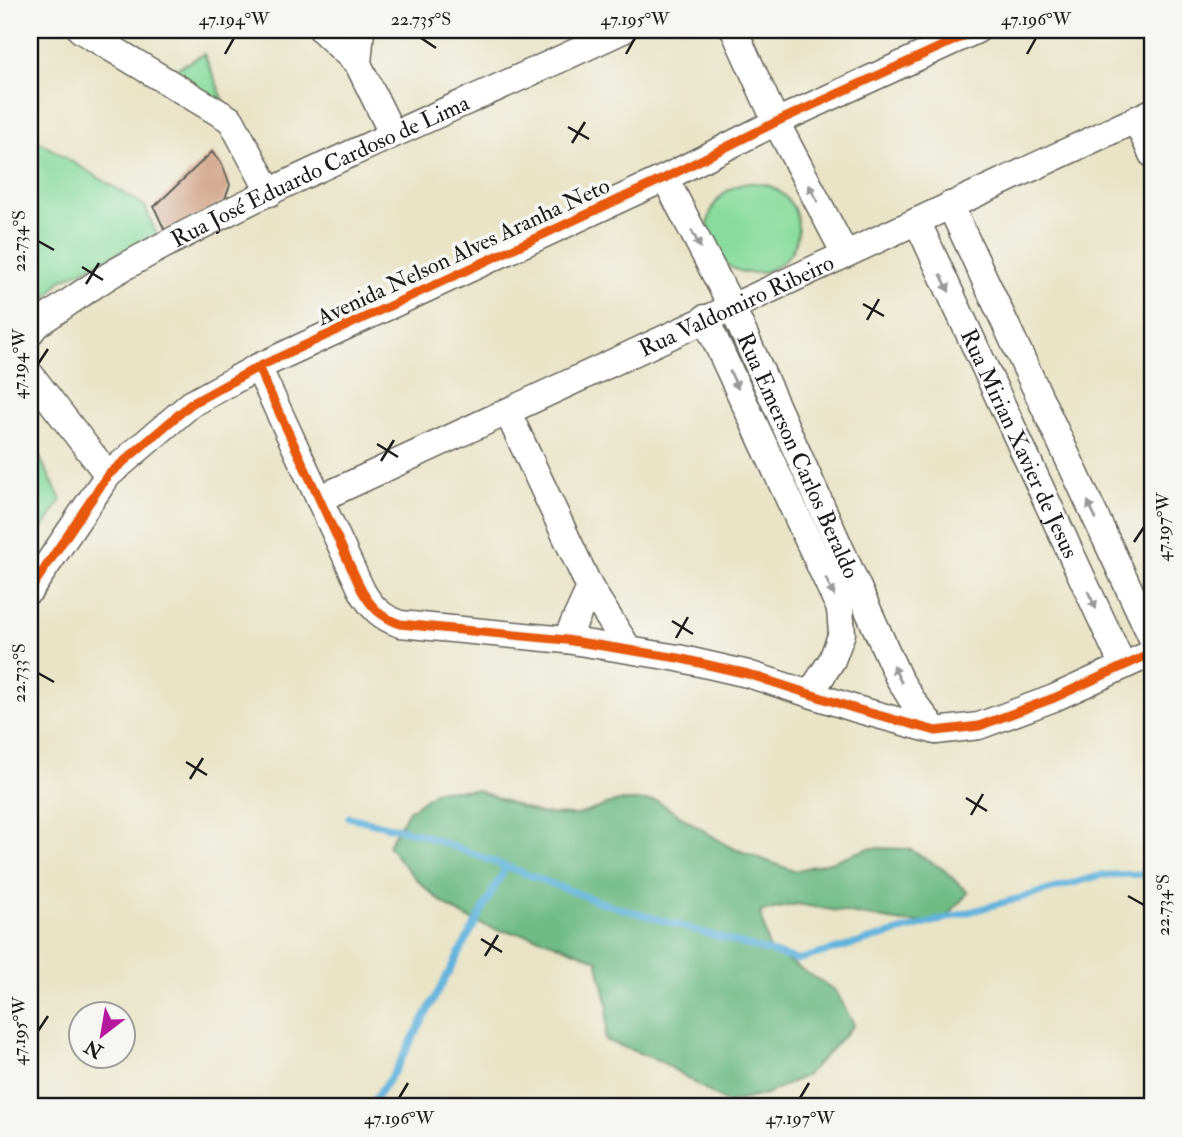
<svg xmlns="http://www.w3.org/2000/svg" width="1182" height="1137" font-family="'IM FELL Double Pica',serif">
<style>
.green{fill:#88db9c;stroke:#527c5c;stroke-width:2}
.forest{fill:#6ebb84;stroke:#456c50;stroke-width:2}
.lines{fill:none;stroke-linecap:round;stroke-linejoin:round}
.stream{stroke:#61b2dc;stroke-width:7}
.building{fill:#d0a084}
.minor-casing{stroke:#646258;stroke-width:29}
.minor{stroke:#fff;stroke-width:26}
.cycleway-casing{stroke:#f6f6f2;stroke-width:13}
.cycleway{stroke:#e8590c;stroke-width:9}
.oneway{fill:#999}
.ticks{fill:none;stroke:#1c1c1c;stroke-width:2.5}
.labels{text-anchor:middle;stroke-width:7;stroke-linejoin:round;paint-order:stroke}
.street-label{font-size:23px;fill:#1c1c1c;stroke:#f6f6f2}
.neatline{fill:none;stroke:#1c1c1c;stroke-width:2.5}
.ticks-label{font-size:18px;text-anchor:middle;fill:#1c1c1c}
</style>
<rect width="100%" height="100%" fill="#f6f6f2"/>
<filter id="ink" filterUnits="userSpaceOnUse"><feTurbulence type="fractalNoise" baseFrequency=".0143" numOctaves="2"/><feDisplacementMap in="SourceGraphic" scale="14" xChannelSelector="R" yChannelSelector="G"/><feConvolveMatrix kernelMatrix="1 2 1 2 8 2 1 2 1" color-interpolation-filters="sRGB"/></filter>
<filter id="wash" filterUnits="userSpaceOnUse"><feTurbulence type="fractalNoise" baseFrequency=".00686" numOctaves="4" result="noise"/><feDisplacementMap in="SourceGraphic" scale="28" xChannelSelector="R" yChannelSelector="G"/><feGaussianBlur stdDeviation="1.57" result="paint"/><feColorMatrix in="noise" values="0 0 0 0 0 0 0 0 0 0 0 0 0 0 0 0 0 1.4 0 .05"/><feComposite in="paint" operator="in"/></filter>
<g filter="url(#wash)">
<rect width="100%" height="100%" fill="#e9e4c6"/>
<path class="green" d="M 204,54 L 230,115 L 157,71 L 162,60 L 174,70 Z
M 30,136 L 145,206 L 157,235 L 61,280 L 30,320 Z
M708 228a45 45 0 1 1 90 0a45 45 0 1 1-90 0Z
M 30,438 L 61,500 L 30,548 Z"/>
<path class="forest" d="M 437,790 L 476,790 L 540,814 L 578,815 L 618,801 L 657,801 L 730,847 L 794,871 L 830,862 L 870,848 L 909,849 L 943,869 L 968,893 L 941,923 L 902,922 L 797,904 L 760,912 L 769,949 L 836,991 L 854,1025 L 807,1075 L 764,1095 L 727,1103 L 660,1061 L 605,1040 L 608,1006 L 597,960 C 577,952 557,943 536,937 C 524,933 510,933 498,930 C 450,916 416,884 388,845 L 409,811 Z"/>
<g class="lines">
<path class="stream" d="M 349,817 L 420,834 L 603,903 L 797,960 L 1102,875 L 1152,874
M 369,1107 L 395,1071 L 506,867"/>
</g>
<g id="blocks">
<path class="building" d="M 212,152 L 222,164 L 230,185 L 224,201 L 166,233 L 154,207 Z"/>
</g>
</g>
<g filter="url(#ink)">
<use href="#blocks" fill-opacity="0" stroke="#646258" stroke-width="2"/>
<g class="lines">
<g class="minor-casing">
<g id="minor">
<path d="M 81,30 L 231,120 L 270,193"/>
<path d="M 322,30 L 358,64 L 392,133"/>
<path d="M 734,30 L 776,122 L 845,254"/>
<path d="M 358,64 L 361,30"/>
<path d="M 1136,120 L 1152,154"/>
<path id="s1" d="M 665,178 L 732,307 L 898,677 L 914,703 L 936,731"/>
<path d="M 950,205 L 1152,638"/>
<path id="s2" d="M 917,221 L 1123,666"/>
<path d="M 705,318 L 840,609 L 842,633 L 832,660 L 810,694"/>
<path id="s3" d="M 30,333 L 35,326 C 64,306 93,284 124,267 C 285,177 456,109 623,30"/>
<path d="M 258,367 L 362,591 C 372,608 381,617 400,624 L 566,640 L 678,658 L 748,674 L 856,709 L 936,731 L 979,726 L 1054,698 L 1152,653"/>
<path d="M 30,374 L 108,475"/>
<path d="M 508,413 L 590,588 L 628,648"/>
<path id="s4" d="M 319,499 L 1152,112"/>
<path d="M 30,590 L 108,475 L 191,404 L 258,367 L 665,178 L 776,122 L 977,30"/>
<path d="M 566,640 L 590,588"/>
</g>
</g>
<use href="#minor" class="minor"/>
<g class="cycleway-casing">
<path id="cycleway" d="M 258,367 L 362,591 C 372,608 381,617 400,624 L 566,640 L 678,658 L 748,674 L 856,709 L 936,731 L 979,726 L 1054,698 L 1152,653
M 30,590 L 108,475 L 191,404 L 258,367 L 665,178 L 776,122 L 977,30"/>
</g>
<use href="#cycleway" class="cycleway"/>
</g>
<defs><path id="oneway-solid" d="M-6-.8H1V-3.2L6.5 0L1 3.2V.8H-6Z" transform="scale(1.75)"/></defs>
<g class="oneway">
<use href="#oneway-solid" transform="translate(813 193) rotate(-118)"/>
<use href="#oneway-solid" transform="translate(696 239) rotate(63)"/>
<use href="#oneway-solid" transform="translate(945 283) rotate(65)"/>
<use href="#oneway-solid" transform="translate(734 380) rotate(65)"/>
<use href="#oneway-solid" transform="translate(1092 510) rotate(-115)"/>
<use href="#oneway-solid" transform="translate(830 587) rotate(65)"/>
<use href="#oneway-solid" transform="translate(1092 600) rotate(65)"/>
<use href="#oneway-solid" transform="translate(897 674) rotate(-117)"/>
</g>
</g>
<path class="ticks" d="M 421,38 L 436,48M 225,54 L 234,38M 626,54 L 635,38M 1027,54 L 1036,38M 568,127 L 589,139M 572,143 L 585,122M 38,241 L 54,250M 82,267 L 103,280M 86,284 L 99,263M 863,304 L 884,316M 867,320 L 879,299M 38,364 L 48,349M 377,444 L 398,457M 381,461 L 394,440M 1134,542 L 1144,527M 672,621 L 693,634M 676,638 L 688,617M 38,673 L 54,682M 186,762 L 207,775M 190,779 L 203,758M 966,798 L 987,811M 971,815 L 983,794M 1128,896 L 1144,905M 481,939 L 502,952M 485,956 L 498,935M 38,1031 L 48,1016M 399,1098 L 408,1083M 800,1098 L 809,1083"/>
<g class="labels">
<g class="street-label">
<text dy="8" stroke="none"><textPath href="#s3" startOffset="334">Rua José Eduardo Cardoso de Lima</textPath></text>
<text transform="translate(463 251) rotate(-25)" y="8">Avenida Nelson Alves Aranha Neto</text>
<text dy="8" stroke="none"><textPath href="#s4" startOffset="460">Rua Valdomiro Ribeiro</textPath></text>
<text dy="8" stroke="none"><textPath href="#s2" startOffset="245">Rua Mirian Xavier de Jesus</textPath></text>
<text dy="8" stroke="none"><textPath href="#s1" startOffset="308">Rua Emerson Carlos Beraldo</textPath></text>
</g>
</g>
<rect width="1182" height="1137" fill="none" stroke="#f6f6f2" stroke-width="77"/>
<g transform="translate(102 1035) rotate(211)"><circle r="33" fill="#f6f6f2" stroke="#9f9f9c" stroke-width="2"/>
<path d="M0-5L12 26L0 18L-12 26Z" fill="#b5179e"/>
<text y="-10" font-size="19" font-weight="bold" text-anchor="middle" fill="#1c1c1c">N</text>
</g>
<rect x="38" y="38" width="1106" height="1060" class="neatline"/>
<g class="ticks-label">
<text x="234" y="25">47.194°W</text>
<text x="421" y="25">22.735°S</text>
<text x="635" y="25">47.195°W</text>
<text x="1036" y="25">47.196°W</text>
<text transform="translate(19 241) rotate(-90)" y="6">22.734°S</text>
<text transform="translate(19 364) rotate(-90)" y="6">47.194°W</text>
<text transform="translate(1163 527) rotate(-90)" y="6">47.197°W</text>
<text transform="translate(19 673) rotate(-90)" y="6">22.733°S</text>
<text transform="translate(1163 905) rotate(-90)" y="6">22.734°S</text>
<text transform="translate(19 1031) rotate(-90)" y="6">47.195°W</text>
<text x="399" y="1124">47.196°W</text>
<text x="800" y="1124">47.197°W</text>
</g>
</svg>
